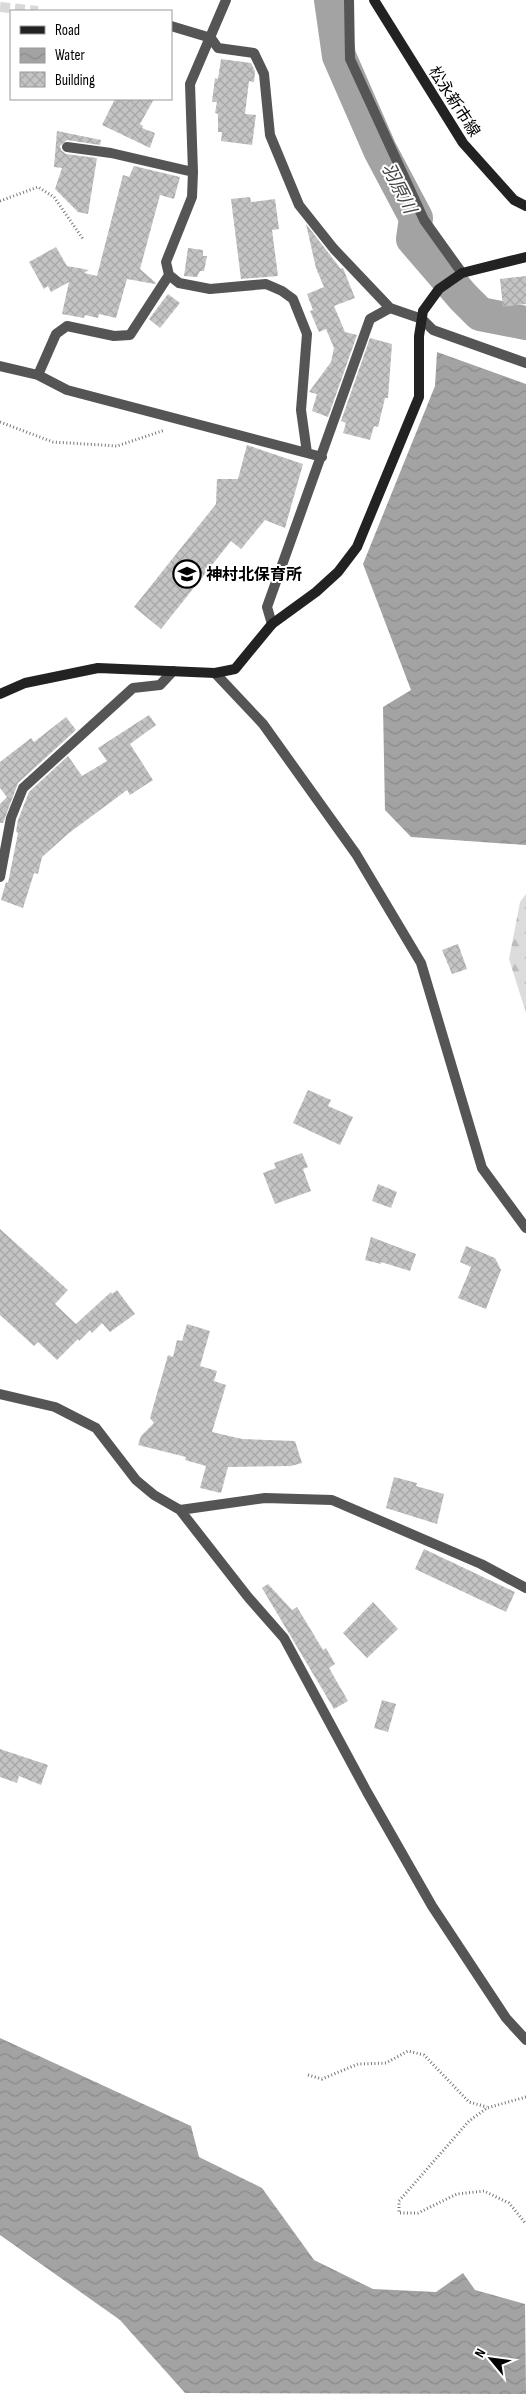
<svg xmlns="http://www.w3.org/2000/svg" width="526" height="2394" font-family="'Sofia Sans Condensed','Noto Sans JP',sans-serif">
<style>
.forest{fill:url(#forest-firs)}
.water{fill:url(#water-waves)}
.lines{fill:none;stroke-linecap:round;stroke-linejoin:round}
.river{stroke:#a3a3a3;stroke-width:34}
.building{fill:url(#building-cross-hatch)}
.street-tunnel{stroke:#d9d9d9;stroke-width:10;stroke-dasharray:10 5;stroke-linecap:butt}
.path{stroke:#777;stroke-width:3;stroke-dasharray:1 2.5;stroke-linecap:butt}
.street{stroke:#555;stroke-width:10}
.secondary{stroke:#222;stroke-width:10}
.labels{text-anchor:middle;stroke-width:4;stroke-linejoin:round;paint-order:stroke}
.street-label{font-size:16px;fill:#000;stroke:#fff}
.poi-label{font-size:16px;font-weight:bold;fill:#000;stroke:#fff;text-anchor:start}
.water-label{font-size:18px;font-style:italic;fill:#444;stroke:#fff}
</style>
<defs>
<pattern id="forest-firs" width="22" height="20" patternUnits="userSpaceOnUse" patternTransform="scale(1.25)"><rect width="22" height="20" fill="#dcdcdc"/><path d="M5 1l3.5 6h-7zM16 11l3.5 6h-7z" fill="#bbb"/></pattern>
<pattern id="water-waves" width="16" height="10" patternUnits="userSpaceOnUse" patternTransform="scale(1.25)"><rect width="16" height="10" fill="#a3a3a3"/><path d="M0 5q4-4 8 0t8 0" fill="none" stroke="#8b8b8b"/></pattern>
<pattern id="building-cross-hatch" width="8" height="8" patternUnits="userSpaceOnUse" patternTransform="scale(1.25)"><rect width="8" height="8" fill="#c4c4c4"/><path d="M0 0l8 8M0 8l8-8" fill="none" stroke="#a7a7a7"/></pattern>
</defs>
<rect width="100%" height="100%" fill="#fff"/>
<path class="forest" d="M 526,894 L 526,1013 L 509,959 L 520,902 Z"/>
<path class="water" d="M 437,352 L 526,384 L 526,845 L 411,837 L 385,810 L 383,707 L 411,690 L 363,564 L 435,386 Z
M 0,2038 L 191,2126 L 199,2157 L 262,2188 L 314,2260 L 373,2289 L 436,2292 L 463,2273 L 475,2290 L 525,2304 L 526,2394 L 185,2393 L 120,2320 L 0,2235 Z"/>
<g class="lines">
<path class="river" d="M 331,0 L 339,56 L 380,150 L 416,218 L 413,239 L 463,297 L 480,314 L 526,323"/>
</g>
<path class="building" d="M 221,59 L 251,63 L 255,71 L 254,82 L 249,81 L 245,114 L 256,115 L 252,145 L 221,141 L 222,132 L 218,132 L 218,114 L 215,113 L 217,102 L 212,102 L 215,78 L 218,79 Z
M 115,99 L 154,99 L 140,124 L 143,126 L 142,128 L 155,133 L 150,148 L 102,125 Z
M 57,131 L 101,140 L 100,145 L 67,140 L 60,146 L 61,150 L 66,154 L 97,158 L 88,214 L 78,212 L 55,189 L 62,168 L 54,167 Z
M 134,166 L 180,177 L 174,199 L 160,195 L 140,269 L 156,283 L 155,284 L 127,279 L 116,318 L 99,314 L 98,318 L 85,315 L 84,318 L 62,314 L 69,282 L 51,292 L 48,286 L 44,289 L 29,262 L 56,247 L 67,266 L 89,270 L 84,273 L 97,276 L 123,175 L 129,177 Z
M 250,197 L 251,202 L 275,199 L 279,229 L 272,230 L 278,276 L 241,279 L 231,199 Z
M 306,224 L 341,269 L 343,268 L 355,298 L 334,306 L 345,332 L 357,335 L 328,417 L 312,411 L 317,394 L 309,392 L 331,362 L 334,348 L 326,329 L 319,332 L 310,311 L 313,310 L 307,294 L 324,287 L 316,268 Z
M 188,248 L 203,250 L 203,256 L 207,256 L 204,271 L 200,271 L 197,277 L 184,276 Z
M 526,276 L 526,304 L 503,307 L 500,279 Z
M 168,294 L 180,303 L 160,328 L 149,319 Z
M 370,338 L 392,344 L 388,398 L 385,398 L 378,427 L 374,426 L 370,440 L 343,433 L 346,423 L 341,421 Z
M 247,445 L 303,464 L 285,528 L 265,520 L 241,549 L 231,541 L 161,629 L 134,607 L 216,504 L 217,479 L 238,479 Z
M 149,715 L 156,725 L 130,744 L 153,780 L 130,795 L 127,790 L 69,833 L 42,857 L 38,874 L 34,873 L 23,908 L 1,900 L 6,882 L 8,883 L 18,833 L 16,831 L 18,820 L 29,792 L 68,756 L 82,776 L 107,761 L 98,748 Z
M 66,717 L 76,730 L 18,783 L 3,823 L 0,823 L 0,804 L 7,797 L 0,788 L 0,762 L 31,738 L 34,742 Z
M 458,944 L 467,969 L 452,974 L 442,950 Z
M 308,1090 L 331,1100 L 328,1106 L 353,1117 L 340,1145 L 293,1123 Z
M 302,1153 L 308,1167 L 303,1169 L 311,1191 L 275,1204 L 263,1173 L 276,1168 L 274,1163 Z
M 378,1184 L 397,1192 L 391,1208 L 372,1201 Z
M 0,1229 L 68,1290 L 55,1304 L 76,1324 L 111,1292 L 112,1294 L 117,1290 L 135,1314 L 110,1332 L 102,1323 L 92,1333 L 90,1330 L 79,1341 L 78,1339 L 57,1360 L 38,1342 L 34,1346 L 0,1315 Z
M 371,1237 L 416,1254 L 410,1271 L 381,1262 L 381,1264 L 365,1260 Z
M 466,1246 L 495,1258 L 501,1270 L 486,1309 L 458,1298 L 471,1267 L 460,1262 Z
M 187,1324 L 210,1331 L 200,1366 L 217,1371 L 214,1381 L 226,1385 L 212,1432 L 242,1439 L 295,1441 L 302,1463 L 291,1466 L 228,1467 L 221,1493 L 200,1488 L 206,1466 L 185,1460 L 186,1457 L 138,1445 L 141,1436 L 154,1423 L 150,1418 L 168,1355 L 173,1357 L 177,1340 L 182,1341 Z
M 394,1477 L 417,1483 L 416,1486 L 444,1494 L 437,1524 L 386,1508 Z
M 424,1549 L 515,1592 L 506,1612 L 415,1569 Z
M 268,1584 L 292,1610 L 297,1607 L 323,1650 L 326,1648 L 335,1664 L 329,1668 L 348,1701 L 334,1709 L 262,1588 Z
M 373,1602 L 398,1629 L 367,1658 L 343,1633 Z
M 382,1700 L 396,1704 L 388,1732 L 374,1728 Z
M 0,1749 L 48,1765 L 41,1785 L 19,1776 L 17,1783 L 0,1777 Z"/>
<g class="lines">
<path class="street-tunnel" d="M 0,7 L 38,11"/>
<path class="path" d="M 0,201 L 38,187 L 54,197 L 83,239
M 0,422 L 53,442 L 117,446 L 165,430
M 308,2075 L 322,2079 L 358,2064 L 386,2063 L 408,2051 L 424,2055 L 469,2102 L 487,2107
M 526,2097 L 487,2108 L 469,2121 L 399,2201 L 399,2213 L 418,2213 L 457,2194 L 484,2191 L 509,2203 L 526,2224"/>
<path class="street" d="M 226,0 L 190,84 L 193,172 L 192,197 L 166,262 L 169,275 L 179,283 L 210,289 L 266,284 L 282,291 L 293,299 L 307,334 L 301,410 L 307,453
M 349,0 L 350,59 L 424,220 L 462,273
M 171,26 L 211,38 L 218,48 L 254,53 L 264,74 L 270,135 L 299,205 L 334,249 L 390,308
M 67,147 L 111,153 L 193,172
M 0,366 L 38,375 L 67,390 L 322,457
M 38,375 L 56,334 L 67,326 L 114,336 L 130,335 L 169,275
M 272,624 L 267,607 L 370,319 L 390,308 L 422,319 L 433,330 L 526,363
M 215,673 L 263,724 L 356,854 L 421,963 L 482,1168 L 526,1228
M 0,877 L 11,818 L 23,788 L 133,688 L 160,685 L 173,671
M 0,1394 L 55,1407 L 96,1428 L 136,1480 L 154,1495 L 180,1510 L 265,1498 L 332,1500 L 481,1564 L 526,1588
M 180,1510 L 248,1597 L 284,1638 L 367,1792 L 432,1906 L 506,2018 L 526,2040"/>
<path class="secondary" d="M 374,0 L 463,143 L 514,200 L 526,206
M 0,694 L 25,683 L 98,668 L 215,673 L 235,669 L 272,624 L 316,592 L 338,572 L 357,547 L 419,397 L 419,336 L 423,311 L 439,289 L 462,273 L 526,257"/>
</g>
<defs>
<g id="school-ring" transform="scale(1.4375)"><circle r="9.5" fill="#fff" stroke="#000" stroke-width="1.5"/><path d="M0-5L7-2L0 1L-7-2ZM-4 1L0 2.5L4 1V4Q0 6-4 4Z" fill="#000"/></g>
</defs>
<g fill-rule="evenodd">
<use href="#school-ring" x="187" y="574"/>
</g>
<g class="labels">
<g class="street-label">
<text transform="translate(455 101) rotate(57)" y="6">松永新市線</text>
</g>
<g class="poi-label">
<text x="206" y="580">神村北保育所</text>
</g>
<g class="water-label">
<text transform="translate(399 188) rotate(63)" y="6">羽原川</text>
</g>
</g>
<rect x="10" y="10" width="162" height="90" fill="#ffffff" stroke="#999999"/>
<rect x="20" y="26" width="25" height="8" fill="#222222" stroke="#999999"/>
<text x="55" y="35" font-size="15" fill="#000000">Road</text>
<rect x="20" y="48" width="25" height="15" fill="url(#water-waves)" stroke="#999999"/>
<text x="55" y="60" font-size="15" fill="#000000">Water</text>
<rect x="20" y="72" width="25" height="15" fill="url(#building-cross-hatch)" stroke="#999999"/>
<text x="55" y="85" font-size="15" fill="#000000">Building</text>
<g transform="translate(491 2359) rotate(299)" stroke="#ffffff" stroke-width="4" paint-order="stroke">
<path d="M0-4L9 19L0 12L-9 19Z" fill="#000000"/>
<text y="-8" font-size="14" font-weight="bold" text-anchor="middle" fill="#000000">N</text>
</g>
</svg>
